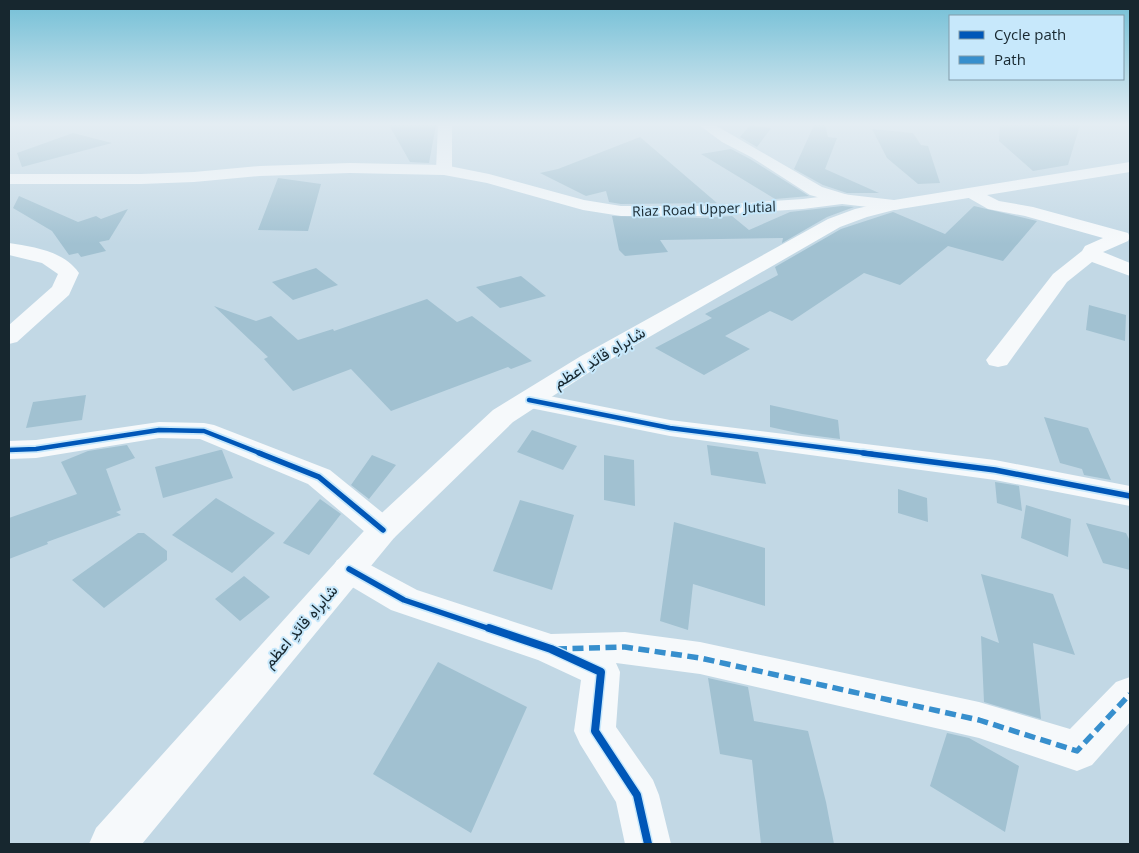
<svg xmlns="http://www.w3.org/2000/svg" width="1139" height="853" font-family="'Open Sans',Vazirmatn,sans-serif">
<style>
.building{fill:#a1c1d1}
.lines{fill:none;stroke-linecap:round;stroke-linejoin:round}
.minor{fill:#f6f9fb;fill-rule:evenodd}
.major{fill:#f6f9fb;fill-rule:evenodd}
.highway{fill:#f6f9fb;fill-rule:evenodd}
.quiet{stroke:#378fcd;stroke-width:5.5;stroke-dasharray:11 5.5;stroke-linecap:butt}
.cycleway-far2-casing{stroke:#c7e8fb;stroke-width:8}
.cycleway-far1-casing{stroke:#c7e8fb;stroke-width:9}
.cycleway-casing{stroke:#c7e8fb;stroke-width:11}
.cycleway-far2{stroke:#0057b8;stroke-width:4.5}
.cycleway-far1{stroke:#0057b8;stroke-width:5.5}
.cycleway{stroke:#0057b8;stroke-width:8}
.labels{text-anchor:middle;stroke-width:4;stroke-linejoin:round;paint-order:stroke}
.far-street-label{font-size:14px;fill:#17272f;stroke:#c7e8fb}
.street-label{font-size:16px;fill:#17272f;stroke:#c7e8fb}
</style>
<rect width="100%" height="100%" fill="#c2d8e5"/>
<path class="building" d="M 389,125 L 436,125 L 429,163 L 410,162 Z
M 750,125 L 771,128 L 757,147 L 740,137 Z
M 814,125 L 825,125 L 828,137 L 837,138 L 825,169 L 879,193 L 847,193 L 823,185 L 794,169 Z
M 1000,125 L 1080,125 L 1068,165 L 1033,171 L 999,141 Z
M 872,129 L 913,133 L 921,145 L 928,146 L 940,183 L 918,184 L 887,158 Z
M 73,133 L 112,143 L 22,167 L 17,153 Z
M 640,137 L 717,203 L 621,204 L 609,202 L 606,191 L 586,196 L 540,173 L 558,169 Z
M 731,149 L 750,159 L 809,196 L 775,199 L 701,154 Z
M 278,178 L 321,184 L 308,231 L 258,230 Z
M 19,196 L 78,222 L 96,216 L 101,219 L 128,209 L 109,240 L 99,242 L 106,251 L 81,257 L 78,253 L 69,255 L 52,231 L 13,208 Z
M 842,206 L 854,207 L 827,217 L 782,243 L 783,238 L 660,240 L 668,252 L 625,256 L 619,250 L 612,216 L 702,218 L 732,216 L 749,230 L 790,212 Z
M 974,206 L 1037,221 L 1003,261 L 948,246 L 900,285 L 864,273 L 792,321 L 770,311 L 725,336 L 750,349 L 704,375 L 655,348 L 712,318 L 705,314 L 778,275 L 775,267 L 841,229 L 893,212 L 945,234 Z
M 316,268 L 338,285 L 293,300 L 272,282 Z
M 521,276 L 546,296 L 500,308 L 476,287 Z
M 427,299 L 457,322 L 472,316 L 532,361 L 511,369 L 508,367 L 391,411 L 351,369 L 293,391 L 264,359 L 268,357 L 214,306 L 256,321 L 271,316 L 298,340 L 333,329 L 334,331 Z
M 1089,305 L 1126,315 L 1125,341 L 1086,330 Z
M 86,395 L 82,420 L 26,428 L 33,402 Z
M 770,405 L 838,420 L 840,439 L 802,434 L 770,427 Z
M 1044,417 L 1088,428 L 1111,480 L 1084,475 L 1082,469 L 1060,463 Z
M 532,430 L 577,446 L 563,470 L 517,452 Z
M 127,445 L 135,458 L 106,469 L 121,510 L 116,512 L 121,515 L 47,542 L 48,544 L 9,559 L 9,518 L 77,494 L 61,462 L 88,451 Z
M 707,445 L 758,452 L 766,484 L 711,475 Z
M 220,450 L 222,450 L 233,478 L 163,498 L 155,467 Z
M 372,455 L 396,465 L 369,499 L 351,485 Z
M 604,455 L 634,460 L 635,506 L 604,500 Z
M 995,482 L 1019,486 L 1022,511 L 997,503 Z
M 898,489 L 927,498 L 928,522 L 898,513 Z
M 216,498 L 275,533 L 232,573 L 172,535 Z
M 320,499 L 341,514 L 309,555 L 283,543 Z
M 520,500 L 574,515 L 552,590 L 493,571 Z
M 1026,505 L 1071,519 L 1068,557 L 1021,538 Z
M 674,522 L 765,548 L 765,606 L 693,584 L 688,630 L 660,621 Z
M 1086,523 L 1126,533 L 1130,541 L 1130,570 L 1103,563 Z
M 138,533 L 144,533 L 167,551 L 167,560 L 104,608 L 72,580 Z
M 981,574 L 1053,594 L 1075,655 L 1033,643 L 1041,719 L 984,702 L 981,636 L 999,643 Z
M 244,576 L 270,597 L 240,621 L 215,599 Z
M 438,662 L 527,707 L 471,833 L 373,774 Z
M 708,678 L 748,687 L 754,721 L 808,731 L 826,802 L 834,844 L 761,844 L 752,760 L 720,754 Z
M 947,733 L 969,738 L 1019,766 L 1005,832 L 930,786 Z"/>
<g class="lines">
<path class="minor" d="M 438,125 L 452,125 L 452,170 L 450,173 L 438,173 L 436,170 Z
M 699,125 L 715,125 L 822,187 L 848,195 L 851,199 L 848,203 L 842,204 L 810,195 L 751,157 L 722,142 Z
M 973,188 L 999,201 L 1033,207 L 1128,233 L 1130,237 L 1128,241 L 1103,252 L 1130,263 L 1130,276 L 1092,262 L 1067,282 L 1007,365 L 998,367 L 989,365 L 986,360 L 1053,274 L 1082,251 L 1085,246 L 1103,238 L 1025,216 L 988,209 L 967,197 L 965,193 L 967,189 Z
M 9,243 C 34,247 64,251 79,273 L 69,295 L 17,342 L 9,344 L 9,325 L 52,287 L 58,274 L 42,263 L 9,255 Z
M 529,392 L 670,420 L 995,460 L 1130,486 L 1130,506 L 995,480 L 670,436 L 520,406 L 516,400 L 520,394 Z
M 159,422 L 204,423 L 214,425 L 330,470 L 394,522 L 399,530 L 394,538 L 383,541 L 372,538 L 308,484 L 200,439 L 159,438 L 36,458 L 9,459 L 9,441 L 36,440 Z
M 349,556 L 361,560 L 417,590 L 551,634 L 625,632 L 700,642 L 979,702 L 1070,729 L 1116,682 L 1130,677 L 1130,722 L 1092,765 L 1077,771 L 979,738 L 700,674 L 616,663 L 620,672 L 616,727 L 653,780 L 659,795 L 671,844 L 625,844 L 616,802 L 580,744 L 574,731 L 581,680 L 538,660 L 391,610 L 337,578 L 332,569 L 337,560 Z"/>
<path class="major" d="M 350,163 L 444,165 L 489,174 L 584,200 L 621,206 L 702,206 L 803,199 L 842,194 L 894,200 L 900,201 L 903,205 L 900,209 L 894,210 L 842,204 L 803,209 L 702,216 L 621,216 L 583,210 L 487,183 L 444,175 L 350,173 L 260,176 L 194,182 L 141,184 L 9,184 L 9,174 L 141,174 L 194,172 L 260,166 Z"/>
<path class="highway" d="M 1130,162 L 1130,172 L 894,210 L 867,217 L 840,227 L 599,366 L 513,422 L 394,538 L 142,844 L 89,844 L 96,828 L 372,522 L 493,410 L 581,356 L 828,219 L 855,209 L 894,200 Z"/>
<path class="quiet" d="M 556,649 L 625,647 L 700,658 L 979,720 L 1077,751 L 1130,694"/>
<g class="cycleway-far2-casing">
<path id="cycleway-far2" d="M 529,400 L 670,428 L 873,454
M 9,450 L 36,449 L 159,430 L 204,431 L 262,454"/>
</g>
<g class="cycleway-far1-casing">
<path id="cycleway-far1" d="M 259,453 L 319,477 L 383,530
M 863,453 L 995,470 L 1130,496
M 349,569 L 404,600 L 493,630"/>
</g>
<g class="cycleway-casing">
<path id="cycleway" d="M 489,628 L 551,649 L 601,672 L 595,731 L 637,795 L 648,844"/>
</g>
<use href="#cycleway-far2" class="cycleway-far2"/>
<use href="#cycleway-far1" class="cycleway-far1"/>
<use href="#cycleway" class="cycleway"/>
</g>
<linearGradient id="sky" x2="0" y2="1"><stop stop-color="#73bfd6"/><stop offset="0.51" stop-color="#e4edf3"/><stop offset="1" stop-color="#e4edf3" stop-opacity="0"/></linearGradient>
<rect width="1139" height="244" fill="url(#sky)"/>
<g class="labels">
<g class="far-street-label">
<text transform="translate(704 209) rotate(-2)" y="5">Riaz Road Upper Jutial</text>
</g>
<g class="street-label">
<text transform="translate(599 357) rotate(-31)" y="6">شاہراہِ قائدِ اعظم</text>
<text transform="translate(300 626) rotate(-49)" y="6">شاہراہِ قائدِ اعظم</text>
</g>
</g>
<rect width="1139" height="853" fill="none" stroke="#17272f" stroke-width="20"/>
<rect x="949" y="15" width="175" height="65" fill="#c7e8fb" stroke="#819ba9"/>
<rect x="959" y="31" width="25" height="8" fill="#0057b8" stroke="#819ba9"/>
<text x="994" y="40" font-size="15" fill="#17272f">Cycle path</text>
<rect x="959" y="56" width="25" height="8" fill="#378fcd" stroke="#819ba9"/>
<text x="994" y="65" font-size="15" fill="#17272f">Path</text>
</svg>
